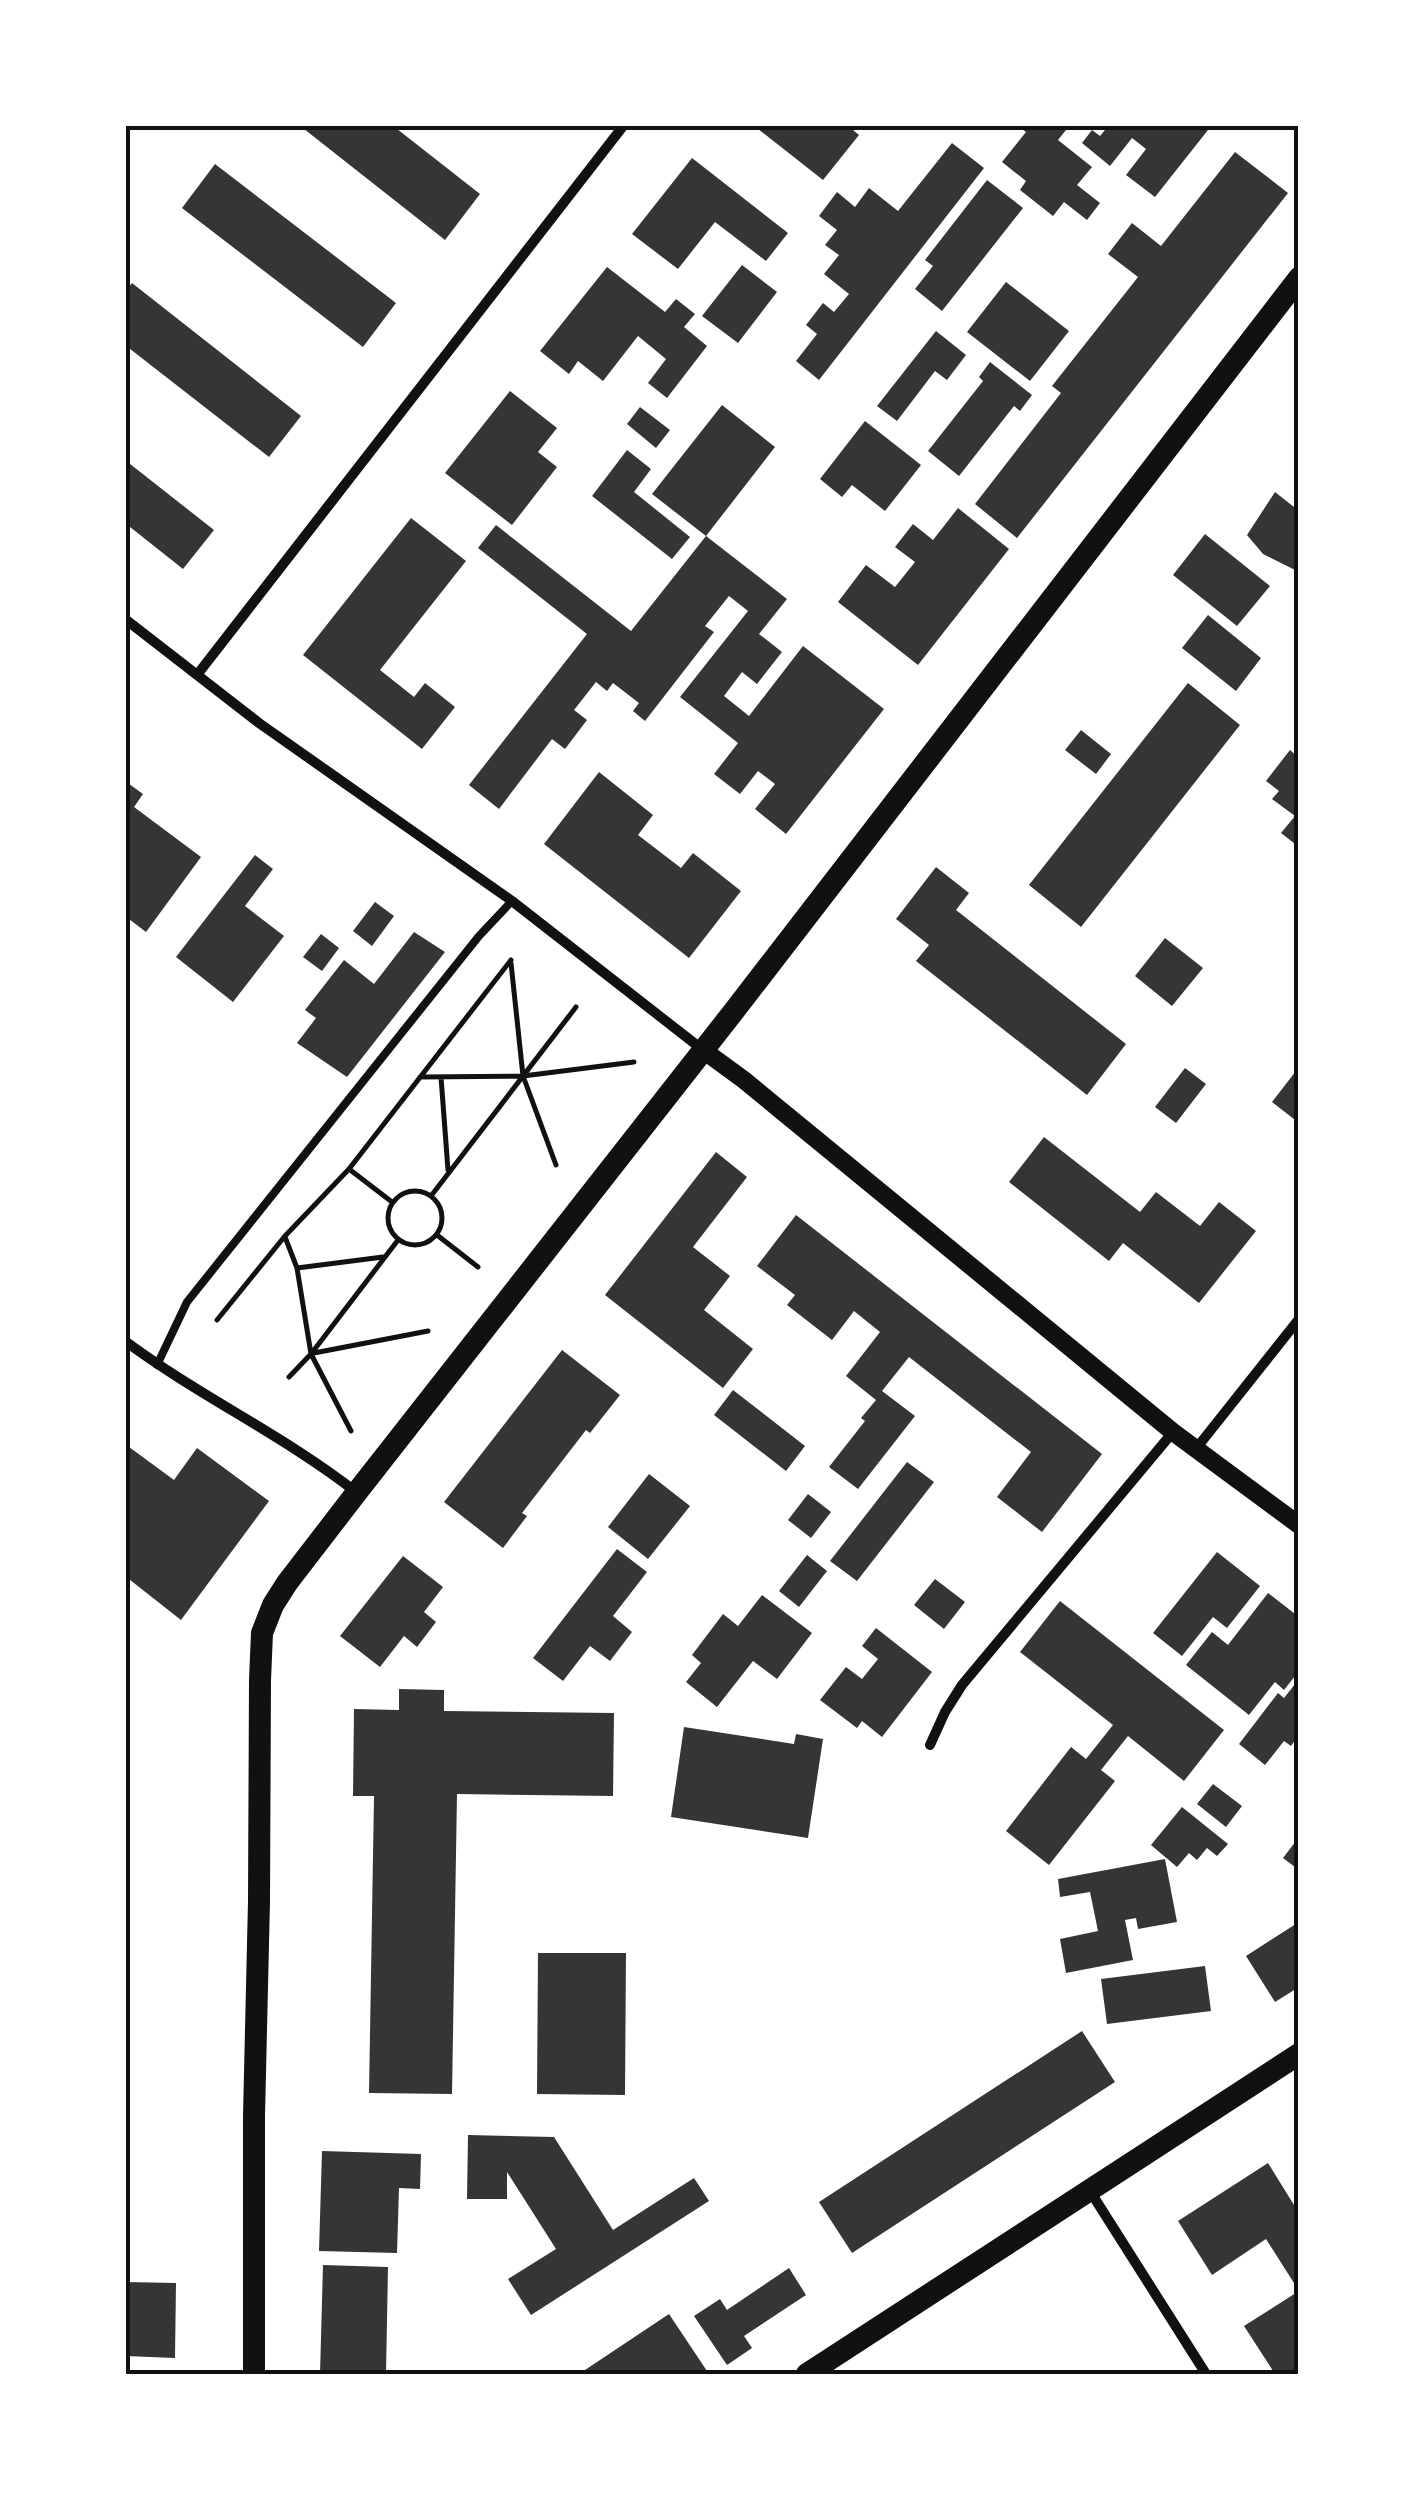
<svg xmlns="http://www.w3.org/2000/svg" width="1424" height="2499" font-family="'Sofia Sans Condensed',sans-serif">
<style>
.building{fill:#353535}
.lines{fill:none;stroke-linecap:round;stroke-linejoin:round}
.path{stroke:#111;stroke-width:5}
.service{stroke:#111;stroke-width:8}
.minor{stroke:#111;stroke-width:10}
.tertiary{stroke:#111;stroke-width:18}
.trunk{stroke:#111;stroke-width:22}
.neatline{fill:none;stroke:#111;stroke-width:4}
</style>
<rect width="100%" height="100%" fill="#fff"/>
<path class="building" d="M 299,125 L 392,125 L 480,194 L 445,240 Z
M 753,125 L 847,125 L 859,135 L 823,180 Z
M 1017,125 L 1070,125 L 1058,140 L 1092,167 L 1077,185 L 1100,203 L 1087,220 L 1064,202 L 1053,216 L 1020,190 L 1026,181 L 1002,162 L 1026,132 Z
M 1109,125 L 1201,125 L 1208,130 L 1155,197 L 1126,175 L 1146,149 L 1132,138 L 1110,166 L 1082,143 L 1092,130 L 1100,136 Z
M 952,143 L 984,168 L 819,380 L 796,361 L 817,334 L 806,325 L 823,303 L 834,312 L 849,294 L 824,274 L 839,255 L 825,245 L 837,230 L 819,216 L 837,192 L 855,207 L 869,188 L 898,211 Z
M 1235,152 L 1288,193 L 1017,538 L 975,504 L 1061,393 L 1052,386 L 1138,277 L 1108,254 L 1132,223 L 1161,246 Z
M 692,158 L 788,233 L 766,261 L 715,222 L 678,269 L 632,234 Z
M 215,164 L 396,303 L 363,347 L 182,208 Z
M 987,180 L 1023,208 L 942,311 L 915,289 L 933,266 L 925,260 Z
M 742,265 L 777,292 L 738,343 L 702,316 Z
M 607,267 L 665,312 L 676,299 L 695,314 L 684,327 L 707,346 L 667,398 L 648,383 L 666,359 L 638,336 L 603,381 L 578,361 L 569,374 L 540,351 Z
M 1006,282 L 1069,331 L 1030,381 L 967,332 Z
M 132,283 L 301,416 L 269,457 L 125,345 L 125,292 Z
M 936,331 L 966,355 L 947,380 L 935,371 L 897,421 L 877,406 Z
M 990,362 L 1032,395 L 1020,411 L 1014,406 L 959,476 L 928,451 L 983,381 L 979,377 Z
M 510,391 L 557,428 L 538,452 L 557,467 L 512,525 L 445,473 Z
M 722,405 L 775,447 L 706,536 L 652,494 Z
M 640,407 L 670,430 L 656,448 L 627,424 Z
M 865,421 L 921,465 L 885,511 L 852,485 L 842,497 L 820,479 Z
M 627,450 L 651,469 L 634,492 L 690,537 L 672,559 L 592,496 Z
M 125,460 L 214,530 L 183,569 L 125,523 Z
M 1275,492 L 1299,511 L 1299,572 L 1263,554 L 1247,535 Z
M 958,508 L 1009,549 L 918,665 L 838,602 L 866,565 L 895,587 L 915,562 L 895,547 L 913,524 L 933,540 Z
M 411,518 L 466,561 L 380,670 L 414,697 L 425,683 L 455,707 L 422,749 L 303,655 Z
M 496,525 L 631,631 L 706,536 L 787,599 L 759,634 L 782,652 L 757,684 L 742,672 L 724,696 L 749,716 L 803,646 L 884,709 L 786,834 L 755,809 L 775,784 L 758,771 L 740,794 L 714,774 L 738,743 L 680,697 L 748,611 L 729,596 L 705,626 L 714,632 L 645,721 L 633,711 L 639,703 L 613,683 L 607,691 L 596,682 L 574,710 L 587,720 L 565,749 L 552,739 L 499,809 L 469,785 L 587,634 L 478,548 Z
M 1205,534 L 1270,586 L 1237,626 L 1173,575 Z
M 1208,615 L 1261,658 L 1236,691 L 1182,648 Z
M 1188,683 L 1240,725 L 1081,927 L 1029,885 Z
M 1081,730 L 1111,754 L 1096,774 L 1065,750 Z
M 1290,750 L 1299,758 L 1299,847 L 1281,833 L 1295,816 L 1272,799 L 1279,791 L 1266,781 Z
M 599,772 L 653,815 L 638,835 L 681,868 L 693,853 L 741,891 L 689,958 L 544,844 Z
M 125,781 L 143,794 L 134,807 L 201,857 L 146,932 L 125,916 Z
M 255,855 L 273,869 L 245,906 L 284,936 L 233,1002 L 176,957 Z
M 936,867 L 969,893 L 956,910 L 1126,1044 L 1087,1095 L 916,961 L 929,945 L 896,919 Z
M 375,902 L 394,916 L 372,946 L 353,931 Z
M 414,932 L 445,952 L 347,1077 L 297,1043 L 316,1018 L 305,1010 L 344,960 L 374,984 Z
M 321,934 L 339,948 L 322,971 L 303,957 Z
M 1165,938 L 1203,968 L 1172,1006 L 1135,976 Z
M 1299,1067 L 1299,1123 L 1272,1102 Z
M 1185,1068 L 1206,1084 L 1176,1123 L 1155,1107 Z
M 1044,1137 L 1140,1212 L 1156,1192 L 1200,1226 L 1219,1202 L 1256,1231 L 1199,1303 L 1123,1243 L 1109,1261 L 1009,1182 Z
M 716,1152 L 747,1177 L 693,1247 L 730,1276 L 704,1310 L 753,1349 L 723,1388 L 605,1295 Z
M 796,1215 L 1102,1454 L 1042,1532 L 997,1497 L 1031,1452 L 909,1357 L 882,1391 L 915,1416 L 858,1489 L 829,1467 L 865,1421 L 861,1418 L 876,1400 L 846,1376 L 880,1332 L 854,1311 L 832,1340 L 787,1305 L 795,1295 L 757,1266 Z
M 562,1350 L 620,1395 L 590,1433 L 586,1430 L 522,1513 L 527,1516 L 503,1548 L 444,1502 Z
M 733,1390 L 805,1446 L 786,1471 L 714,1415 Z
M 125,1444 L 174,1480 L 197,1448 L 269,1501 L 181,1620 L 125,1576 Z
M 907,1462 L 934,1482 L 857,1581 L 830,1561 Z
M 649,1474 L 690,1506 L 648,1559 L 608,1527 Z
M 808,1494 L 831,1512 L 811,1538 L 788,1520 Z
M 617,1549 L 647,1572 L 613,1616 L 632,1632 L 610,1661 L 590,1646 L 563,1681 L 533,1658 Z
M 1217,1552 L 1260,1586 L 1227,1628 L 1213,1617 L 1182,1656 L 1153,1633 Z
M 807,1555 L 827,1571 L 799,1607 L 779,1591 Z
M 403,1556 L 443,1587 L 424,1612 L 436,1622 L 417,1647 L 404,1636 L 380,1667 L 340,1636 Z
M 935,1579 L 965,1602 L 944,1629 L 914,1605 Z
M 1268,1593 L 1299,1617 L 1299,1671 L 1284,1690 L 1275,1682 L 1249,1715 L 1186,1665 L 1212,1632 L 1228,1645 Z
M 762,1595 L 812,1633 L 777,1679 L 753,1661 L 717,1707 L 686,1682 L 701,1663 L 692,1655 L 723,1614 L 738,1626 Z
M 1060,1601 L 1224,1730 L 1184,1781 L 1128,1736 L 1101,1770 L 1115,1781 L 1049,1865 L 1006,1831 L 1071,1747 L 1086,1759 L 1113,1725 L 1020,1652 Z
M 876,1628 L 932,1672 L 882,1737 L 862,1721 L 857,1728 L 820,1700 L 846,1667 L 862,1679 L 878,1659 L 862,1646 Z
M 1299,1679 L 1299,1735 L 1291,1746 L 1284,1741 L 1265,1765 L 1239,1744 L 1278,1693 L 1284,1698 Z
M 399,1689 L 444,1690 L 444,1711 L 614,1713 L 613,1796 L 457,1794 L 452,2094 L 369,2093 L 374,1796 L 353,1796 L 354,1709 L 399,1710 Z
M 684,1727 L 794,1744 L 796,1734 L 823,1739 L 808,1838 L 671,1817 Z
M 1213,1784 L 1242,1806 L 1226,1827 L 1197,1804 Z
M 1182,1807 L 1228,1844 L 1217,1856 L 1207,1848 L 1197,1860 L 1189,1853 L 1177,1867 L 1151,1845 Z
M 1299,1837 L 1299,1870 L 1283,1858 Z
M 1165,1859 L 1177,1922 L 1138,1929 L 1136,1918 L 1125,1920 L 1133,1960 L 1066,1973 L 1060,1939 L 1098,1931 L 1090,1892 L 1060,1897 L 1058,1879 Z
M 1299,1922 L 1299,1987 L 1275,2002 L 1246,1956 Z
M 538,1953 L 626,1953 L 625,2095 L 537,2094 Z
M 1205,1966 L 1211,2011 L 1107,2024 L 1101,1979 Z
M 1082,2031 L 1115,2082 L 852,2253 L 819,2202 Z
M 468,2135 L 554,2137 L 613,2230 L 694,2178 L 709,2201 L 531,2315 L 508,2279 L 556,2249 L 507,2172 L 507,2199 L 467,2199 Z
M 322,2151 L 421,2154 L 420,2189 L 399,2188 L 397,2253 L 319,2251 Z
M 1268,2163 L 1299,2213 L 1299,2374 L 1275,2374 L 1244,2326 L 1299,2291 L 1266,2239 L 1212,2275 L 1178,2221 Z
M 323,2265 L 388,2267 L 386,2374 L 320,2374 Z
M 789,2268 L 806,2295 L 744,2336 L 752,2348 L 727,2365 L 694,2316 L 720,2299 L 727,2310 Z
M 125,2282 L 176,2283 L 175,2358 L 125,2356 Z
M 669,2314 L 709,2374 L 579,2374 Z"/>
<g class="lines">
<path class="path" d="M 420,1077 L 523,1076 L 511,963
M 441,1077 L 448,1170
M 556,1165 L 523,1076 L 634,1062
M 349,1169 L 392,1202
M388 1218a27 27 0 1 1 54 0a27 27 0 1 1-54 0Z
M 431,1196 L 576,1007
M 437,1235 L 478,1267
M 285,1237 L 297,1268 L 311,1354 L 351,1431
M 297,1268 L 383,1257
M 217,1320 L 285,1236 L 349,1169 L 511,960
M 314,1353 L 428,1331
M 289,1377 L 311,1354 L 398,1240"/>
<path class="service" d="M 157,1365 L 187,1302 L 479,936 L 512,901"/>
<path class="minor" d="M 125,619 L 259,723 L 512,901 L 703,1050
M 197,675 L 624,125
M 125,1341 C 199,1396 283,1435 356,1492
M 1195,1450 L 1299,1319
M 930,1745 L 945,1712 L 962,1685 L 1173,1432
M 1090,2191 L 1206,2374"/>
<path class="tertiary" d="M 703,1050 L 744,1080 L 1173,1432 L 1299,1525"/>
<path class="trunk" d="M 254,2374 L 254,2116 L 259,1901 L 260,1680 L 262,1633 L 273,1605 L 287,1583 L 357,1492 L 734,1011 L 1299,278
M 807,2374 L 1299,2054"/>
</g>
<rect width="1424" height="2499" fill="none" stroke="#ffffff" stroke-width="255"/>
<rect x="128" y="128" width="1168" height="2244" class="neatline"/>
</svg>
